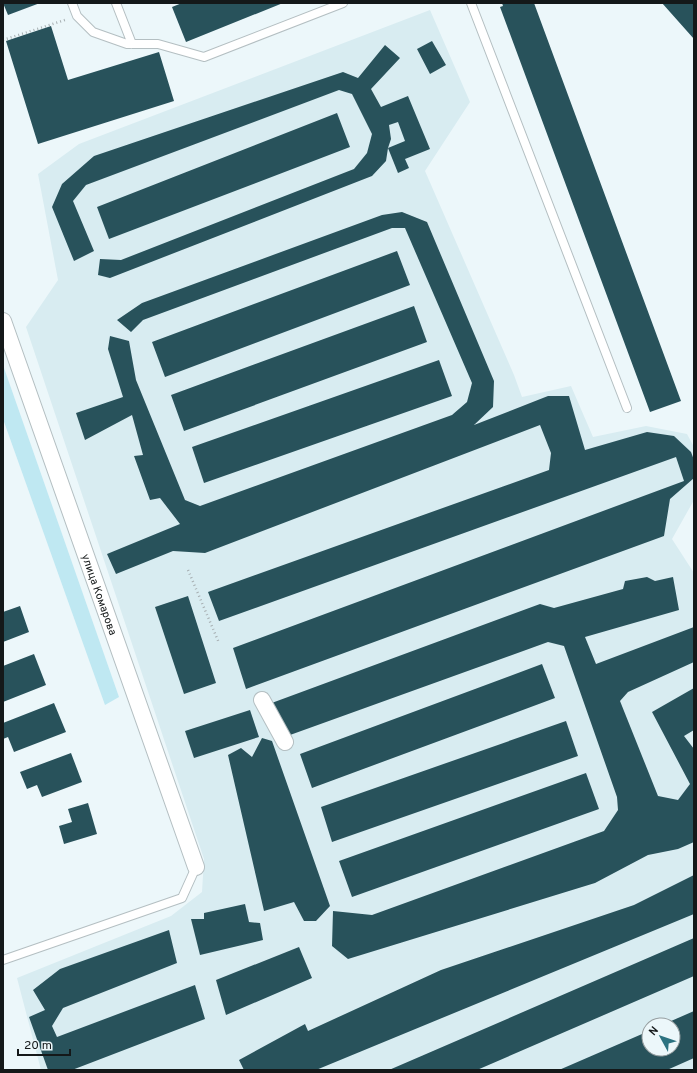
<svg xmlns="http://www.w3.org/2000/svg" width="697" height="1073" font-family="Overpass,sans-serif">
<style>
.built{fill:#d8ecf1;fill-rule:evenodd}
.green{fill:#bfe8f2}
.building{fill:#28525b}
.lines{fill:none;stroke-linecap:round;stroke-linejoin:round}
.lane-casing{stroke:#b4bfc2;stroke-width:10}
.street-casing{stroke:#b4bfc2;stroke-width:18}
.path{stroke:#a7afb2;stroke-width:2.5;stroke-dasharray:1 3;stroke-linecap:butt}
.lane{stroke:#fff;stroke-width:8}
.street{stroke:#fff;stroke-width:16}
.labels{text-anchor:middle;stroke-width:4;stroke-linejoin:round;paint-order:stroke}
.street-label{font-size:11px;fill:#141819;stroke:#ecf7fa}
</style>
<rect width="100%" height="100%" fill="#ecf7fa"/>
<path class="built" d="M 430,10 L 470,102 L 425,171 L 514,375 L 522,397 L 571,386 L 593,437 L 646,426 L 687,434 L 694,447 L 694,500 L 672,539 L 694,573 L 694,1070 L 41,1070 L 17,978 L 171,916 L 202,892 L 204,859 L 26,327 L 58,280 L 38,174 L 79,144 ZM 649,1025 L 673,1025 L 673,1049 L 649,1049 Z"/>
<path class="green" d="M 3,365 L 119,697 L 105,705 L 3,419 Z"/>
<path class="building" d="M 3,3 L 40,3 L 8,15 Z
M 182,3 L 283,3 L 186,42 L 172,7 Z
M 502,3 L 534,3 L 681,401 L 650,412 L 500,7 L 503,6 Z
M 662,3 L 694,3 L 694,39 Z
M 51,26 L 68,80 L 159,52 L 174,101 L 38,144 L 6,41 Z
M 432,41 L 446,65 L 430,74 L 417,49 Z
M 385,45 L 400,58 L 371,89 L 381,107 L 408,96 L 430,149 L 405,159 L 409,168 L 398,173 L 388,148 L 405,141 L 398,122 L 389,125 L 391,139 L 388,148 L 386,161 L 372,176 L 110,278 L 98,275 L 100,259 L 121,260 L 354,169 L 367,153 L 372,134 L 352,94 L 339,90 L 86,185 L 73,201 L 94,251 L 74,261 L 52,207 L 62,184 L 94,156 L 343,72 L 358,78 Z
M 337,113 L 350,147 L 109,239 L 97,207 Z
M 402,212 L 427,222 L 494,381 L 493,407 L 474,425 L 548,396 L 569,396 L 585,450 L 647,432 L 674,436 L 691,452 L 694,460 L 694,478 L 670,499 L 664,536 L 246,689 L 233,648 L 684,481 L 676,457 L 219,621 L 208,592 L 549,470 L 551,453 L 540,425 L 205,553 L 173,551 L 116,574 L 107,554 L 180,524 L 160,498 L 150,500 L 134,456 L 143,455 L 132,415 L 85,440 L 76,413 L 123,397 L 108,349 L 110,336 L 129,341 L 136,380 L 185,500 L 200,506 L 452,415 L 467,402 L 472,383 L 405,228 L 392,228 L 143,320 L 131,332 L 117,320 L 142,303 L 382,215 Z
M 397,251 L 410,285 L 165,377 L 152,342 Z
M 414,306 L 427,342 L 184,431 L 171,395 Z
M 439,360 L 452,396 L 204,483 L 192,447 Z
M 647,577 L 655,581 L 673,577 L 679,610 L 585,637 L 596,664 L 694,627 L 694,662 L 628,692 L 620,701 L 658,796 L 678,800 L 690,784 L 652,712 L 694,688 L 694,730 L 684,736 L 694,749 L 694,842 L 678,849 L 648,855 L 595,883 L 348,959 L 332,946 L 333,911 L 372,915 L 604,831 L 618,810 L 617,797 L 564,646 L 548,642 L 290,735 L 269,704 L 540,604 L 554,608 L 623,589 L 625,581 Z
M 188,596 L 216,683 L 184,694 L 155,607 Z
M 20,606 L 29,632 L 3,642 L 3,612 Z
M 34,654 L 46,685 L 3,702 L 3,666 Z
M 542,664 L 555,698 L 312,788 L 300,754 Z
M 54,703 L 66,732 L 14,752 L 8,737 L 3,739 L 3,723 Z
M 250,710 L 259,737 L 194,758 L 185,731 Z
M 566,721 L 578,756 L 332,842 L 321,807 Z
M 262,738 L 272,741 L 330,906 L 316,921 L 304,921 L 294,902 L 264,911 L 228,755 L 241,748 L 252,757 Z
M 71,753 L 82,782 L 42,797 L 37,785 L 27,789 L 20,772 Z
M 586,773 L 599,809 L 352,897 L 339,861 Z
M 88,803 L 97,834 L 64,844 L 59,826 L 72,822 L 68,809 Z
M 694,875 L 694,914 L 316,1070 L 244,1070 L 239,1060 L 305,1024 L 308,1031 L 441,970 L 634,905 Z
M 245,904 L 249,922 L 260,923 L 263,940 L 200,955 L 191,919 L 204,919 L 204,913 Z
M 169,930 L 177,963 L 63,1008 L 52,1026 L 57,1037 L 195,985 L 205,1019 L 72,1070 L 48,1070 L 29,1017 L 45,1010 L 33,990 L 60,969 Z
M 694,938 L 694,976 L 477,1070 L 389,1070 Z
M 299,947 L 312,978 L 226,1015 L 216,980 Z
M 694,1011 L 694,1058 L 667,1070 L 559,1070 L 649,1031 L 649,1049 L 673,1049 L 673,1025 L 662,1025 Z"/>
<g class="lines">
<g class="lane-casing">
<path id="lane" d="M 72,3 L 77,16 L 93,32 L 127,44 L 158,44 L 204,57 L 343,3
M 116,3 L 132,44
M 471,3 L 627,408
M 3,960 L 182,898 L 196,867"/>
</g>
<g class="street-casing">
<g id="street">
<path id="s1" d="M 3,321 L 196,867"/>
<path d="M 262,700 L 285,742"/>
</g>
</g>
<path class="path" d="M 3,40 L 65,20
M 188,570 L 219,643"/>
<use href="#lane" class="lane"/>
<use href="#street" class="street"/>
</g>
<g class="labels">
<g class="street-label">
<text dy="4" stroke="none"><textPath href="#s1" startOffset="290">улица Комарова</textPath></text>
</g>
</g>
<rect width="697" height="1073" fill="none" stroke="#141819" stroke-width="8"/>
<g transform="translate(661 1037) rotate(310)"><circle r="19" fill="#ecf7fa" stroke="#969ea0"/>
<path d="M0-3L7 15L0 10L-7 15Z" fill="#2c7280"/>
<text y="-6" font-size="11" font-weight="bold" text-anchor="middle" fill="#141819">N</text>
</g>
<path d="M18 1049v6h52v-6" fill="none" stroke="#141819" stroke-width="2"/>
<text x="24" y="1049" font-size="12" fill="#141819" stroke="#ecf7fa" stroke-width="3" paint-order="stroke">20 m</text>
</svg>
